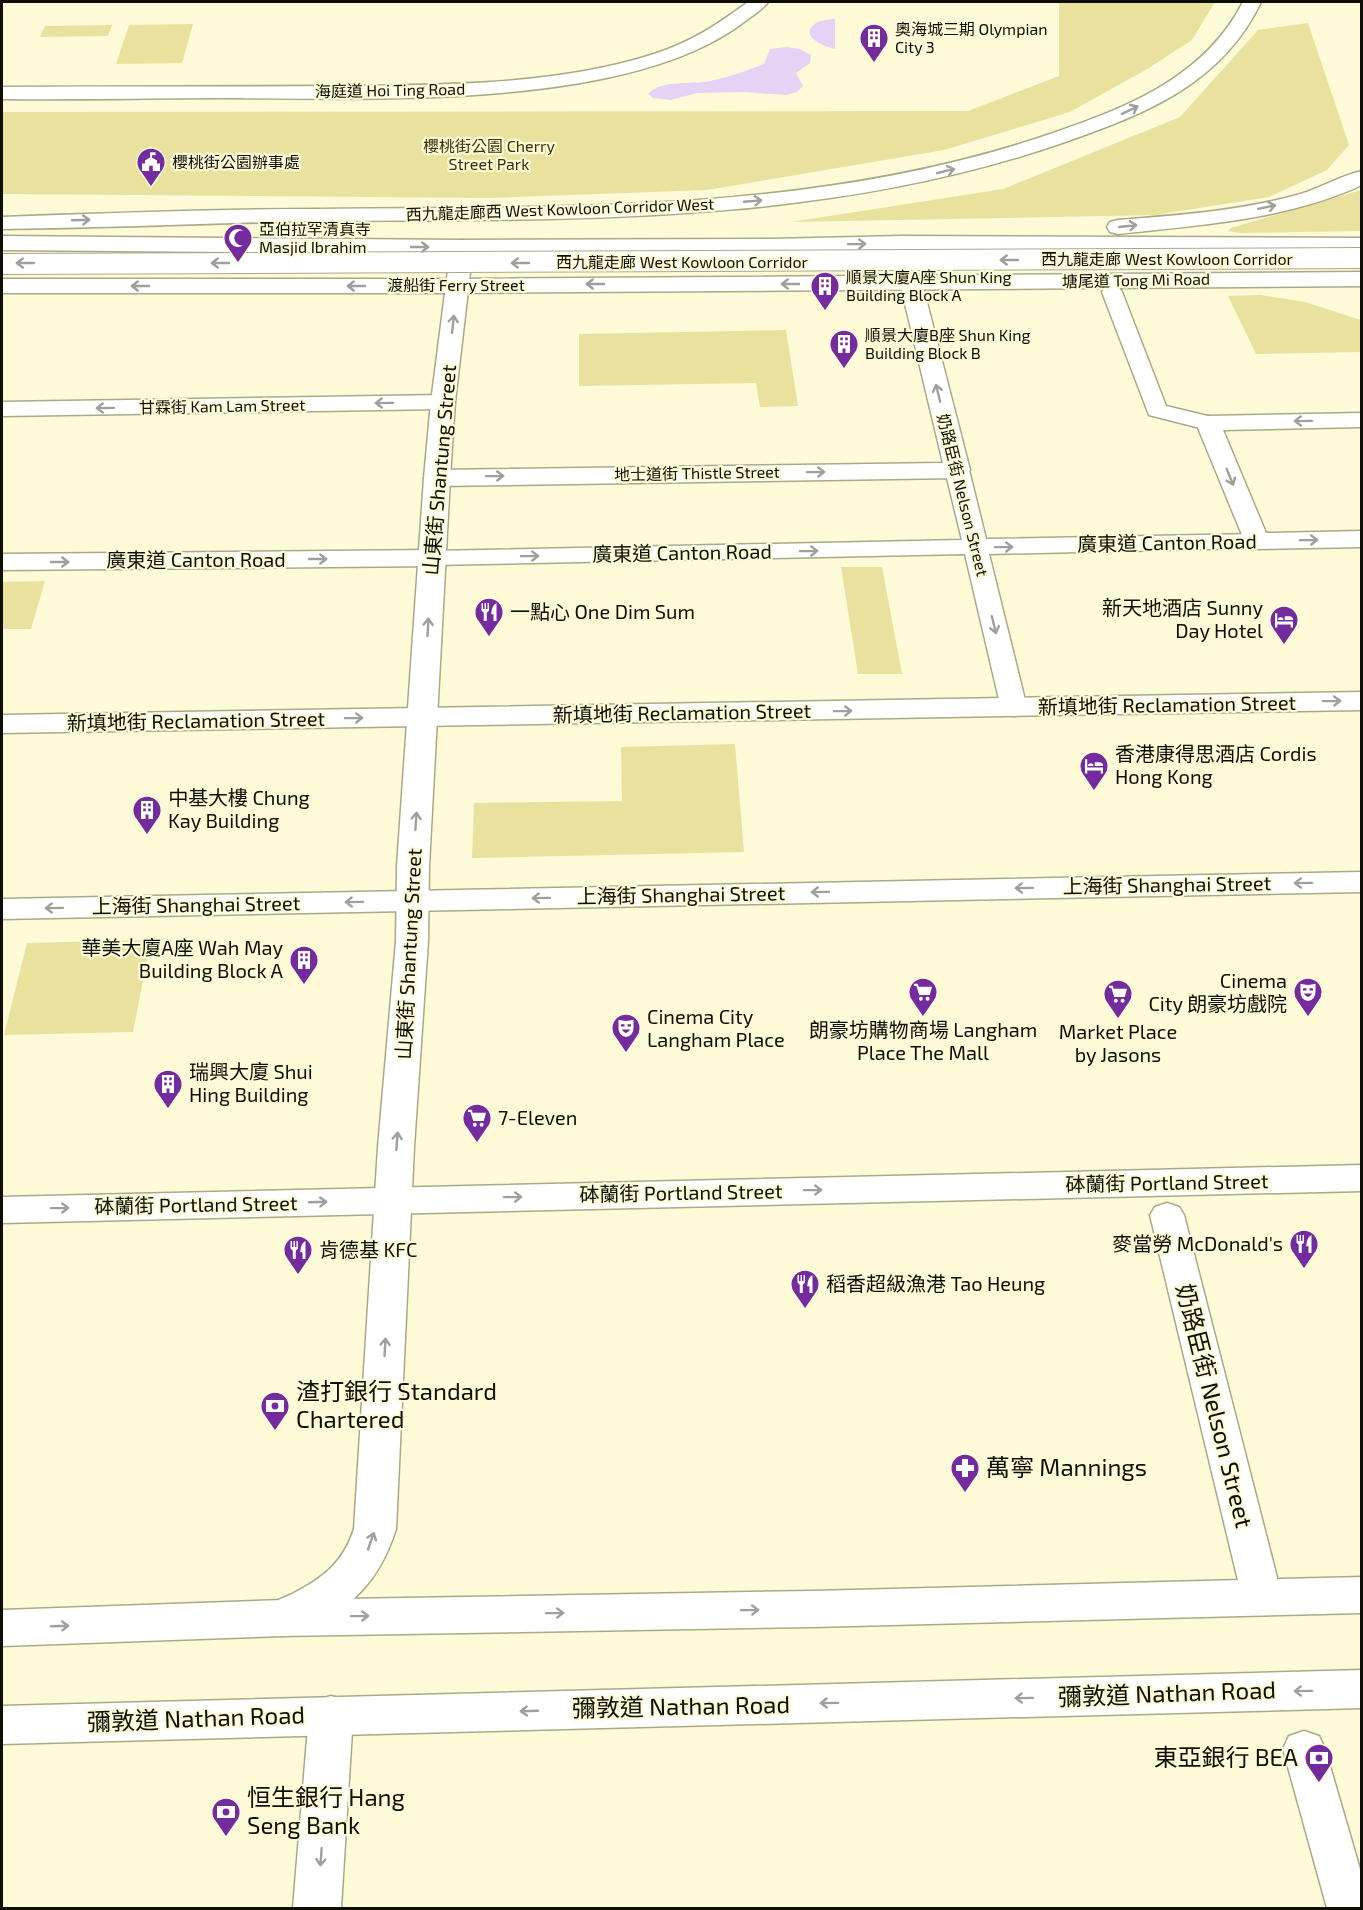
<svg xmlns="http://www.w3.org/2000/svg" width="1363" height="1910" font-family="'Exo 2','Noto Sans TC',sans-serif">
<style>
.green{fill:#e8e29e}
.water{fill:#e5d2f4}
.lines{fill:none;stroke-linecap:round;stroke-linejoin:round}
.pedestrian-casing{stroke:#aba888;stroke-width:3}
.minor-casing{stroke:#aba888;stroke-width:3}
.tertiary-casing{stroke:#aba888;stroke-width:3}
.secondary-casing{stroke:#aba888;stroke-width:3}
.primary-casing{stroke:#aba888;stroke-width:3}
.trunk-casing{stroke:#aba888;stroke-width:3}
.pedestrian{fill:#fff;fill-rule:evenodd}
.minor{fill:#fff;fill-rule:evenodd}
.tertiary{fill:#fff;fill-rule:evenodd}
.secondary{fill:#fff;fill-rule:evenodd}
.primary{fill:#fff;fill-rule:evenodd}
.trunk{fill:#fff;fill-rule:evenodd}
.trunk-bridge-casing{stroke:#aba888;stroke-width:22;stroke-linecap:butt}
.trunk-bridge{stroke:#fff;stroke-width:20}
.oneway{stroke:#9f9f9b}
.labels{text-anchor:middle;stroke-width:4.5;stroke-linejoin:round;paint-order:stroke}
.far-poi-label{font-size:16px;fill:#0f0e04;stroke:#fdfad7;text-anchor:start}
.far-street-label{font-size:16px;fill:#0f0e04;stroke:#fdfad7}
.far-park-label{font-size:16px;fill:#373205;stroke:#fdfad7}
.street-label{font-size:20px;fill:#0f0e04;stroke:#fdfad7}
.poi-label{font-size:20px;fill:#0f0e04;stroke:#fdfad7;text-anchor:start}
.near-poi-label{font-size:24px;fill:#0f0e04;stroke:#fdfad7;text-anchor:start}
.near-street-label{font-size:24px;fill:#0f0e04;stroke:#fdfad7}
</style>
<rect width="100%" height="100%" fill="#fdfad7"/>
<path class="green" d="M 1059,2 L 1215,2 L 1192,40 L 1149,68 L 1070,112 L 944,150 L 707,190 L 490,198 L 2,194 L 2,112 L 968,111 L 1059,76 Z
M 1308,23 L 1349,145 L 1327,170 L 1269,197 L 1155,215 L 791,222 L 1003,189 L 1180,117 L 1258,30 Z
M 193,24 L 182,63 L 116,64 L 129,25 Z
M 112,25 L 108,36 L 40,37 L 45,26 Z
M 1361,190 L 1361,231 L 1240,233 L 1228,231 L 1231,228 Z
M 1260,295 L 1305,302 L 1361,320 L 1361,352 L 1256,354 L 1228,296 Z
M 786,330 L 798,406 L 760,407 L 756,383 L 579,386 L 579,334 Z
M 841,567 L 882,567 L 902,674 L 858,674 Z
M 45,581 L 31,629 L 2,629 L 2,582 Z
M 735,744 L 744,852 L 472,858 L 474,803 L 622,801 L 621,747 Z
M 151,940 L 133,1032 L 4,1035 L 27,943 Z"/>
<path class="water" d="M 835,18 L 835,49 C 825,47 797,36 816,23 C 821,20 829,20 835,18 Z
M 787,47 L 800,49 L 811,55 L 810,63 L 796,73 L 803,86 L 797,92 L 786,95 L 745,92 L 697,93 L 671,100 L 653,98 L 648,94 C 662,79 691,85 710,81 C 729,77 746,71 764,64 L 770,49 Z"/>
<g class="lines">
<g class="pedestrian-casing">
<path id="pedestrian" d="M 1112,286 L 1119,288 L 1122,292 L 1166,406 L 1216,418 L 1219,423 L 1216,428 L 1208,430 L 1149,415 L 1102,292 L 1105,288 Z
M 957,463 L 965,465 L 969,470 L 986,539 L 1256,534 L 1265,536 L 1268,541 L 1265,546 L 1256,548 L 989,554 L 1027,708 L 1023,714 L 1014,716 L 1005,714 L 1001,708 L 965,554 L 432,565 L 423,563 L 420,558 L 423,553 L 432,551 L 962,540 L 945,470 L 949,465 Z
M 1167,1203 L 1179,1207 L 1184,1215 L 1282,1597 L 1276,1608 L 1262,1613 L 1248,1608 L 1242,1597 L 1150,1215 L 1155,1207 Z
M 1304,1731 L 1319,1736 L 1325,1749 L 1362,1876 L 1362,1908 L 1327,1908 L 1283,1749 L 1289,1736 Z"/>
</g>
<g class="minor-casing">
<path id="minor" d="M 748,2 L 768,2 C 762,10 752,16 744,22 C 626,112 364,98 219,98 C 146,98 74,100 2,99 L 2,87 C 113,86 223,87 334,86 C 436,85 556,86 654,54 C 691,42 717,25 748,2 Z
M 911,276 L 919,278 L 922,283 L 970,470 L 966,475 L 957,478 L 437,486 L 428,483 L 424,478 L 428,473 L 437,470 L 943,463 L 900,283 L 903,278 Z
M 443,395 L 452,397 L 455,402 L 452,407 L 443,409 L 2,416 L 2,402 Z
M 1362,413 L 1362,427 L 1223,430 L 1266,533 L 1362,531 L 1362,547 L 1256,549 L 1247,547 L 1196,423 L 1199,418 L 1208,416 Z
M 432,550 L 441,552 L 445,558 L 441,564 L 432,566 L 2,570 L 2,554 Z
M 1362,1165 L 1362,1191 L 2,1223 L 2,1197 Z"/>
</g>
<g class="tertiary-casing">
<path id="tertiary" d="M 462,240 L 470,242 L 473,247 L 455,402 L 450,478 L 429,866 L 428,941 L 414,1147 L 396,1529 C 376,1591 343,1615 282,1636 L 267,1631 L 260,1618 C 269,1601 275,1602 292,1594 C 323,1578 343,1563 354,1529 L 378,1147 L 396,941 L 397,866 L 424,478 L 431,402 L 451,247 L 454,242 Z
M 331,1696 L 347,1701 L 353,1715 L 341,1908 L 293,1908 L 309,1715 L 315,1701 Z"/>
</g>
<g class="secondary-casing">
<path id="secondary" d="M 1362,692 L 1362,710 L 2,733 L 2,715 Z
M 1362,872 L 1362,892 L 2,919 L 2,899 Z"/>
</g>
<g class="primary-casing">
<path id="primary" d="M 1362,171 L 1362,185 C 1286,220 1200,225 1118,234 L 1110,232 L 1107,227 L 1110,222 L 1118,220 C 1178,215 1239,211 1297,195 C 1319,189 1339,176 1362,171 Z
M 2,236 L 462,240 L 771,239 L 902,236 L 1362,238 L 1362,252 L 902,250 L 771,253 L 462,254 L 2,250 Z
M 1362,272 L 1362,286 L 457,293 L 2,293 L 2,279 L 457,279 Z
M 1362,1577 L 1362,1613 L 813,1627 L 282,1636 L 2,1646 L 2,1610 L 282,1600 L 813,1591 Z
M 1362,1670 L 1362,1708 L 2,1744 L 2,1706 Z"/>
</g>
<g class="trunk-casing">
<path id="trunk" d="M 1243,2 L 1261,2 C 1222,83 1148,113 1068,141 C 825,227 567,219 313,221 C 209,223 105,228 2,229 L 2,217 C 106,213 210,209 315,209 C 563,206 818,215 1056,132 C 1131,106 1205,76 1243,2 Z"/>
</g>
<use href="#pedestrian" class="pedestrian"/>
<use href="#minor" class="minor"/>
<use href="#tertiary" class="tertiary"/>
<use href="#secondary" class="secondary"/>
<use href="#primary" class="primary"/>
<use href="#trunk" class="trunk"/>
<g class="trunk-bridge-casing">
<path id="trunk-bridge" d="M 2,264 L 1362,258"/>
</g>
<use href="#trunk-bridge" class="trunk-bridge"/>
</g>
<defs><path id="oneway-shaft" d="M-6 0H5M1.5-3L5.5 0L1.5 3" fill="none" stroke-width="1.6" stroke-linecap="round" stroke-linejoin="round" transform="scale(1.5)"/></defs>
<g class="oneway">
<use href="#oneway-shaft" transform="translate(1130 110) rotate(-25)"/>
<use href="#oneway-shaft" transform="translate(946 171) rotate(-14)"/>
<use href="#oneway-shaft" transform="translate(753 201) rotate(-5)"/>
<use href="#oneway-shaft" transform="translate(1267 207) rotate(-12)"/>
<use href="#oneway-shaft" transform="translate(81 220) rotate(-2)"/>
<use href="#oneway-shaft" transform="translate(1128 226) rotate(-6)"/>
<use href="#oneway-shaft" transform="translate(857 244) rotate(-1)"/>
<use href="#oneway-shaft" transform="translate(420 247)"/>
<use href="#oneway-shaft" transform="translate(1009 260) rotate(180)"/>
<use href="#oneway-shaft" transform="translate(25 263) rotate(180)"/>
<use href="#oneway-shaft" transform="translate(220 263) rotate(180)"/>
<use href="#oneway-shaft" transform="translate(520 263) rotate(180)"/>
<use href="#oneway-shaft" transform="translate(595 284) rotate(180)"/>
<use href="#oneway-shaft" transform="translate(790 284) rotate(180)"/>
<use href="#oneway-shaft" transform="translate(140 286) rotate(180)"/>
<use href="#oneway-shaft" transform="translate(356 286) rotate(180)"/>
<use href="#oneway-shaft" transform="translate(453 324) rotate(-84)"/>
<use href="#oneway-shaft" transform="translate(938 393) rotate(-104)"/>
<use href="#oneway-shaft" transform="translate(384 403) rotate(179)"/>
<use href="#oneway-shaft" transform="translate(105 408) rotate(179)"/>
<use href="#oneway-shaft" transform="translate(1303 421) rotate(179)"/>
<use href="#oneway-shaft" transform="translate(816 472) rotate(-1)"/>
<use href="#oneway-shaft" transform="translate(495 476) rotate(-1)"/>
<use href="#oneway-shaft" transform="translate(1230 477) rotate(68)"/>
<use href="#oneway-shaft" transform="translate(1309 540) rotate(-1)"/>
<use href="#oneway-shaft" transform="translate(1004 547) rotate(-1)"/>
<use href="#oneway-shaft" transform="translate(809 551) rotate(-1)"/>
<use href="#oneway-shaft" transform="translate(530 556) rotate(-1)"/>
<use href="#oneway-shaft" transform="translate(318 559)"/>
<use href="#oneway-shaft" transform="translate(60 562)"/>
<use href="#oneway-shaft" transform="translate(994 625) rotate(76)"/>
<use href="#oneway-shaft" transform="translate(428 627) rotate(-87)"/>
<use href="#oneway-shaft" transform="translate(1332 701) rotate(-1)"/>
<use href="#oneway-shaft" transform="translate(843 711) rotate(-1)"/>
<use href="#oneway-shaft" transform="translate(354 718) rotate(-1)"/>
<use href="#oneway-shaft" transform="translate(416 821) rotate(-86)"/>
<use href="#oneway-shaft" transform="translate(1303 883) rotate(179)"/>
<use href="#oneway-shaft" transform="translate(1024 888) rotate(179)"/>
<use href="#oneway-shaft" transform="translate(820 892) rotate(179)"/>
<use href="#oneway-shaft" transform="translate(541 898) rotate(179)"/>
<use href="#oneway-shaft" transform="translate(354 902) rotate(179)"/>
<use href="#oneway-shaft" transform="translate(54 908) rotate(179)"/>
<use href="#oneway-shaft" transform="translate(397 1141) rotate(-86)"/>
<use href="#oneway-shaft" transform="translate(813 1190) rotate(-1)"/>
<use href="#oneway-shaft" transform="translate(513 1197) rotate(-1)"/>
<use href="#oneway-shaft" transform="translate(318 1202) rotate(-2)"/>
<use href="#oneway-shaft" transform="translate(60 1208) rotate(-1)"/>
<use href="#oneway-shaft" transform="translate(385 1347) rotate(-87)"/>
<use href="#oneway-shaft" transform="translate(371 1541) rotate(-71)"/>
<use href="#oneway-shaft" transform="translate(750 1610) rotate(-1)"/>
<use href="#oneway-shaft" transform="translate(555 1613) rotate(-1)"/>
<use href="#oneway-shaft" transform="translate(360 1616) rotate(-1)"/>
<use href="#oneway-shaft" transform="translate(60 1626) rotate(-2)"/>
<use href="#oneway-shaft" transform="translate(1303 1691) rotate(179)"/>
<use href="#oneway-shaft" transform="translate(1024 1698) rotate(179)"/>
<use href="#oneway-shaft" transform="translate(829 1703) rotate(179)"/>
<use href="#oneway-shaft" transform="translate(529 1711) rotate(178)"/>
<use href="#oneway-shaft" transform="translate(321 1857) rotate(94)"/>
</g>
<defs>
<g id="building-pin" transform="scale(1.5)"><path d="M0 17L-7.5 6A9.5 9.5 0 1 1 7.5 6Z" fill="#742b9e" stroke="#fdfad7"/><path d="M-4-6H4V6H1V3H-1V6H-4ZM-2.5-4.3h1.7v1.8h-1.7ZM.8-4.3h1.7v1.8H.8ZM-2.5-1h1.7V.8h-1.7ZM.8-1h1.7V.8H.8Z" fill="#fff"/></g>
<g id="civic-pin" transform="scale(1.5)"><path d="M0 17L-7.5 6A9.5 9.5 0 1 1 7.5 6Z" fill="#742b9e" stroke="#fdfad7"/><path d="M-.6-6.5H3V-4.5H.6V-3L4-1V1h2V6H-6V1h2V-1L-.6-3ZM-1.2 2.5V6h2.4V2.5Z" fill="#fff"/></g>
<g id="mosque-pin" transform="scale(1.5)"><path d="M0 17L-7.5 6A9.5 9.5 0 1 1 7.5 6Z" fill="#742b9e" stroke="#fdfad7"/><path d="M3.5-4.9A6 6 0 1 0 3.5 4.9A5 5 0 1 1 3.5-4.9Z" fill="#fff"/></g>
<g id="restaurant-pin" transform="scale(1.5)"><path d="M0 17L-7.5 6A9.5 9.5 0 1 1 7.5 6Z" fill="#742b9e" stroke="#fdfad7"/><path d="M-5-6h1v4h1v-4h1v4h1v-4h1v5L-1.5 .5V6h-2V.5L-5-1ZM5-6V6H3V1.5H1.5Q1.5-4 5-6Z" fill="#fff"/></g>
<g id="hotel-pin" transform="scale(1.5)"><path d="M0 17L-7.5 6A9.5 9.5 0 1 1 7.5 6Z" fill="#742b9e" stroke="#fdfad7"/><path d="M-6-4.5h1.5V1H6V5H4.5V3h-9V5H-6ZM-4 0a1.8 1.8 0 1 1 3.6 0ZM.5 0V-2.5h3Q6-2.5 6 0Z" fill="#fff"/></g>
<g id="supermarket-pin" transform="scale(1.5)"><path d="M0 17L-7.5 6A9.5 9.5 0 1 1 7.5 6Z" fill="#742b9e" stroke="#fdfad7"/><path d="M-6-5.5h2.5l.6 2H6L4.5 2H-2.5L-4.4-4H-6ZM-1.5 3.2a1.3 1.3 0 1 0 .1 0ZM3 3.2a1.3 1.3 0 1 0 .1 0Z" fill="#fff"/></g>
<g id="theatre-pin" transform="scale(1.5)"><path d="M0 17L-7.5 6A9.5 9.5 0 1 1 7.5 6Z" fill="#742b9e" stroke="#fdfad7"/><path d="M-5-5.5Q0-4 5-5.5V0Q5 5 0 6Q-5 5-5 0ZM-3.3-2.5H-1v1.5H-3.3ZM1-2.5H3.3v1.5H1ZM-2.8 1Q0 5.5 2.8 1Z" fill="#fff"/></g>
<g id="bank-pin" transform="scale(1.5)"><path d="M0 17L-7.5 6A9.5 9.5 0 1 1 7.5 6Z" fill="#742b9e" stroke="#fdfad7"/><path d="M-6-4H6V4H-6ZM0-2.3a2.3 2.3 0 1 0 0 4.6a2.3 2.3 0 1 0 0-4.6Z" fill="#fff"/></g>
<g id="pharmacy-pin" transform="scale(1.5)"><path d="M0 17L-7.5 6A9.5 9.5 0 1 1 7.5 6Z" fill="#742b9e" stroke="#fdfad7"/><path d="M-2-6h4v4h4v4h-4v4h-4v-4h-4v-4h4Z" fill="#fff"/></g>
</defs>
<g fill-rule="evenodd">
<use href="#building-pin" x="874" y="38"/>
<use href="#civic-pin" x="151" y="162"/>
<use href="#mosque-pin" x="238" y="238"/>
<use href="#building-pin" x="825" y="286"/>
<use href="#building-pin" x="844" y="344"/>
<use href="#restaurant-pin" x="489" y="612"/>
<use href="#hotel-pin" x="1284" y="620"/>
<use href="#hotel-pin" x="1094" y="766"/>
<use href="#building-pin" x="147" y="810"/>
<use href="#building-pin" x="304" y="960"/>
<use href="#supermarket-pin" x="923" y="992"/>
<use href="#theatre-pin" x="1308" y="992"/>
<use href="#supermarket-pin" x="1118" y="994"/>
<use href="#theatre-pin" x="626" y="1028"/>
<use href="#building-pin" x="168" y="1084"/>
<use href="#supermarket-pin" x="477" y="1118"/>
<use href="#restaurant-pin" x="1304" y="1244"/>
<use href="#restaurant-pin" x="298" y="1250"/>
<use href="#restaurant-pin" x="805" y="1284"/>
<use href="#bank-pin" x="275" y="1406"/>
<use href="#pharmacy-pin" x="965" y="1468"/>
<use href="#bank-pin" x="1319" y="1758"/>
<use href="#bank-pin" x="226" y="1812"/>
</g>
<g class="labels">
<g class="far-poi-label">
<text x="895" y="35">奧海城三期 Olympian<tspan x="895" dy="18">City 3</tspan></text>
<text x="172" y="168">櫻桃街公園辦事處</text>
<text x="259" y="235">亞伯拉罕清真寺<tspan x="259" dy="18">Masjid Ibrahim</tspan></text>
<text x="846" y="283">順景大廈A座 Shun King<tspan x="846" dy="18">Building Block A</tspan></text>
<text x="865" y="341">順景大廈B座 Shun King<tspan x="865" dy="18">Building Block B</tspan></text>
</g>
<g class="far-street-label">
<text transform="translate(390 90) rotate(-1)" y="6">海庭道 Hoi Ting Road</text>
<text transform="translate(560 209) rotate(-2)" y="6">西九龍走廊西 West Kowloon Corridor West</text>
<text x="1167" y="265">西九龍走廊 West Kowloon Corridor</text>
<text x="682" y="268">西九龍走廊 West Kowloon Corridor</text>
<text transform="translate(1136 280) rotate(-1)" y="6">塘尾道 Tong Mi Road</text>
<text x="456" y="291">渡船街 Ferry Street</text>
<text transform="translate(222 406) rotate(-1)" y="6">甘霖街 Kam Lam Street</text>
<text transform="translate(697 473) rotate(-1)" y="6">地士道街 Thistle Street</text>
<text transform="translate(963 495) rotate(76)" y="6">奶路臣街 Nelson Street</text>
</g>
<g class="far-park-label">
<text x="489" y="152">櫻桃街公園 Cherry<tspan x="489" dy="18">Street Park</tspan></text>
</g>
<g class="street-label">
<text transform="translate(440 470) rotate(-85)" y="7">山東街 Shantung Street</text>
<text transform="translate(1167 543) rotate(-1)" y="7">廣東道 Canton Road</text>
<text transform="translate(682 553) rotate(-1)" y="7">廣東道 Canton Road</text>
<text x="196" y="567">廣東道 Canton Road</text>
<text transform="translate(1167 705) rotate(-1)" y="7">新填地街 Reclamation Street</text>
<text transform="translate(682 713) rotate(-1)" y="7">新填地街 Reclamation Street</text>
<text transform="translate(196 721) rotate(-1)" y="7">新填地街 Reclamation Street</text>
<text transform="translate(1167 885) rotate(-1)" y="7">上海街 Shanghai Street</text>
<text transform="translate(681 895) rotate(-1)" y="7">上海街 Shanghai Street</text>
<text transform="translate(196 905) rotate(-1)" y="7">上海街 Shanghai Street</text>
<text transform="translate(409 954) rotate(-87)" y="7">山東街 Shantung Street</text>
<text transform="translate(1167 1183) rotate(-1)" y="7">砵蘭街 Portland Street</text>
<text transform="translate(681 1193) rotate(-1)" y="7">砵蘭街 Portland Street</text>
<text transform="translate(196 1205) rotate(-1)" y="7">砵蘭街 Portland Street</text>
</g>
<g class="poi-label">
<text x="1263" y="615" text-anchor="end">新天地酒店 Sunny<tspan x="1263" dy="23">Day Hotel</tspan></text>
<text x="510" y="619">一點心 One Dim Sum</text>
<text x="1115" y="761">香港康得思酒店 Cordis<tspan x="1115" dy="23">Hong Kong</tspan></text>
<text x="168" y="805">中基大樓 Chung<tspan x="168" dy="23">Kay Building</tspan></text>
<text x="283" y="955" text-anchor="end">華美大廈A座 Wah May<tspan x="283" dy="23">Building Block A</tspan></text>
<text x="1287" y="988" text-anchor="end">Cinema<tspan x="1287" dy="23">City 朗豪坊戲院</tspan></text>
<text x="647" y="1024">Cinema City<tspan x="647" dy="23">Langham Place</tspan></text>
<text x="923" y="1037" text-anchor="middle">朗豪坊購物商場 Langham<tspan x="923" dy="23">Place The Mall</tspan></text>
<text x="1118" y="1039" text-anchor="middle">Market Place<tspan x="1118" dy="23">by Jasons</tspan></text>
<text x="189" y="1079">瑞興大廈 Shui<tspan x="189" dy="23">Hing Building</tspan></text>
<text x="498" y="1125">7-Eleven</text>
<text x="1283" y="1251" text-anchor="end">麥當勞 McDonald's</text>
<text x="319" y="1257">肯德基 KFC</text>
<text x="826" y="1291">稻香超級漁港 Tao Heung</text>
</g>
<g class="near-poi-label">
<text x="296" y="1400">渣打銀行 Standard<tspan x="296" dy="28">Chartered</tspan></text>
<text x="986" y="1476">萬寧 Mannings</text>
<text x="1298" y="1766" text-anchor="end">東亞銀行 BEA</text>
<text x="247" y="1806">恒生銀行 Hang<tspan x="247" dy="28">Seng Bank</tspan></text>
</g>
<g class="near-street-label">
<text transform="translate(1214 1406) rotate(76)" y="8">奶路臣街 Nelson Street</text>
<text transform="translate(1167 1694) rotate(-2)" y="8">彌敦道 Nathan Road</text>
<text transform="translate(681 1707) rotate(-1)" y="8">彌敦道 Nathan Road</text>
<text transform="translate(196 1719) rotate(-2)" y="8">彌敦道 Nathan Road</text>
</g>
</g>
<rect width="1363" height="1910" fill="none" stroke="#0f0e04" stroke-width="6"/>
</svg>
